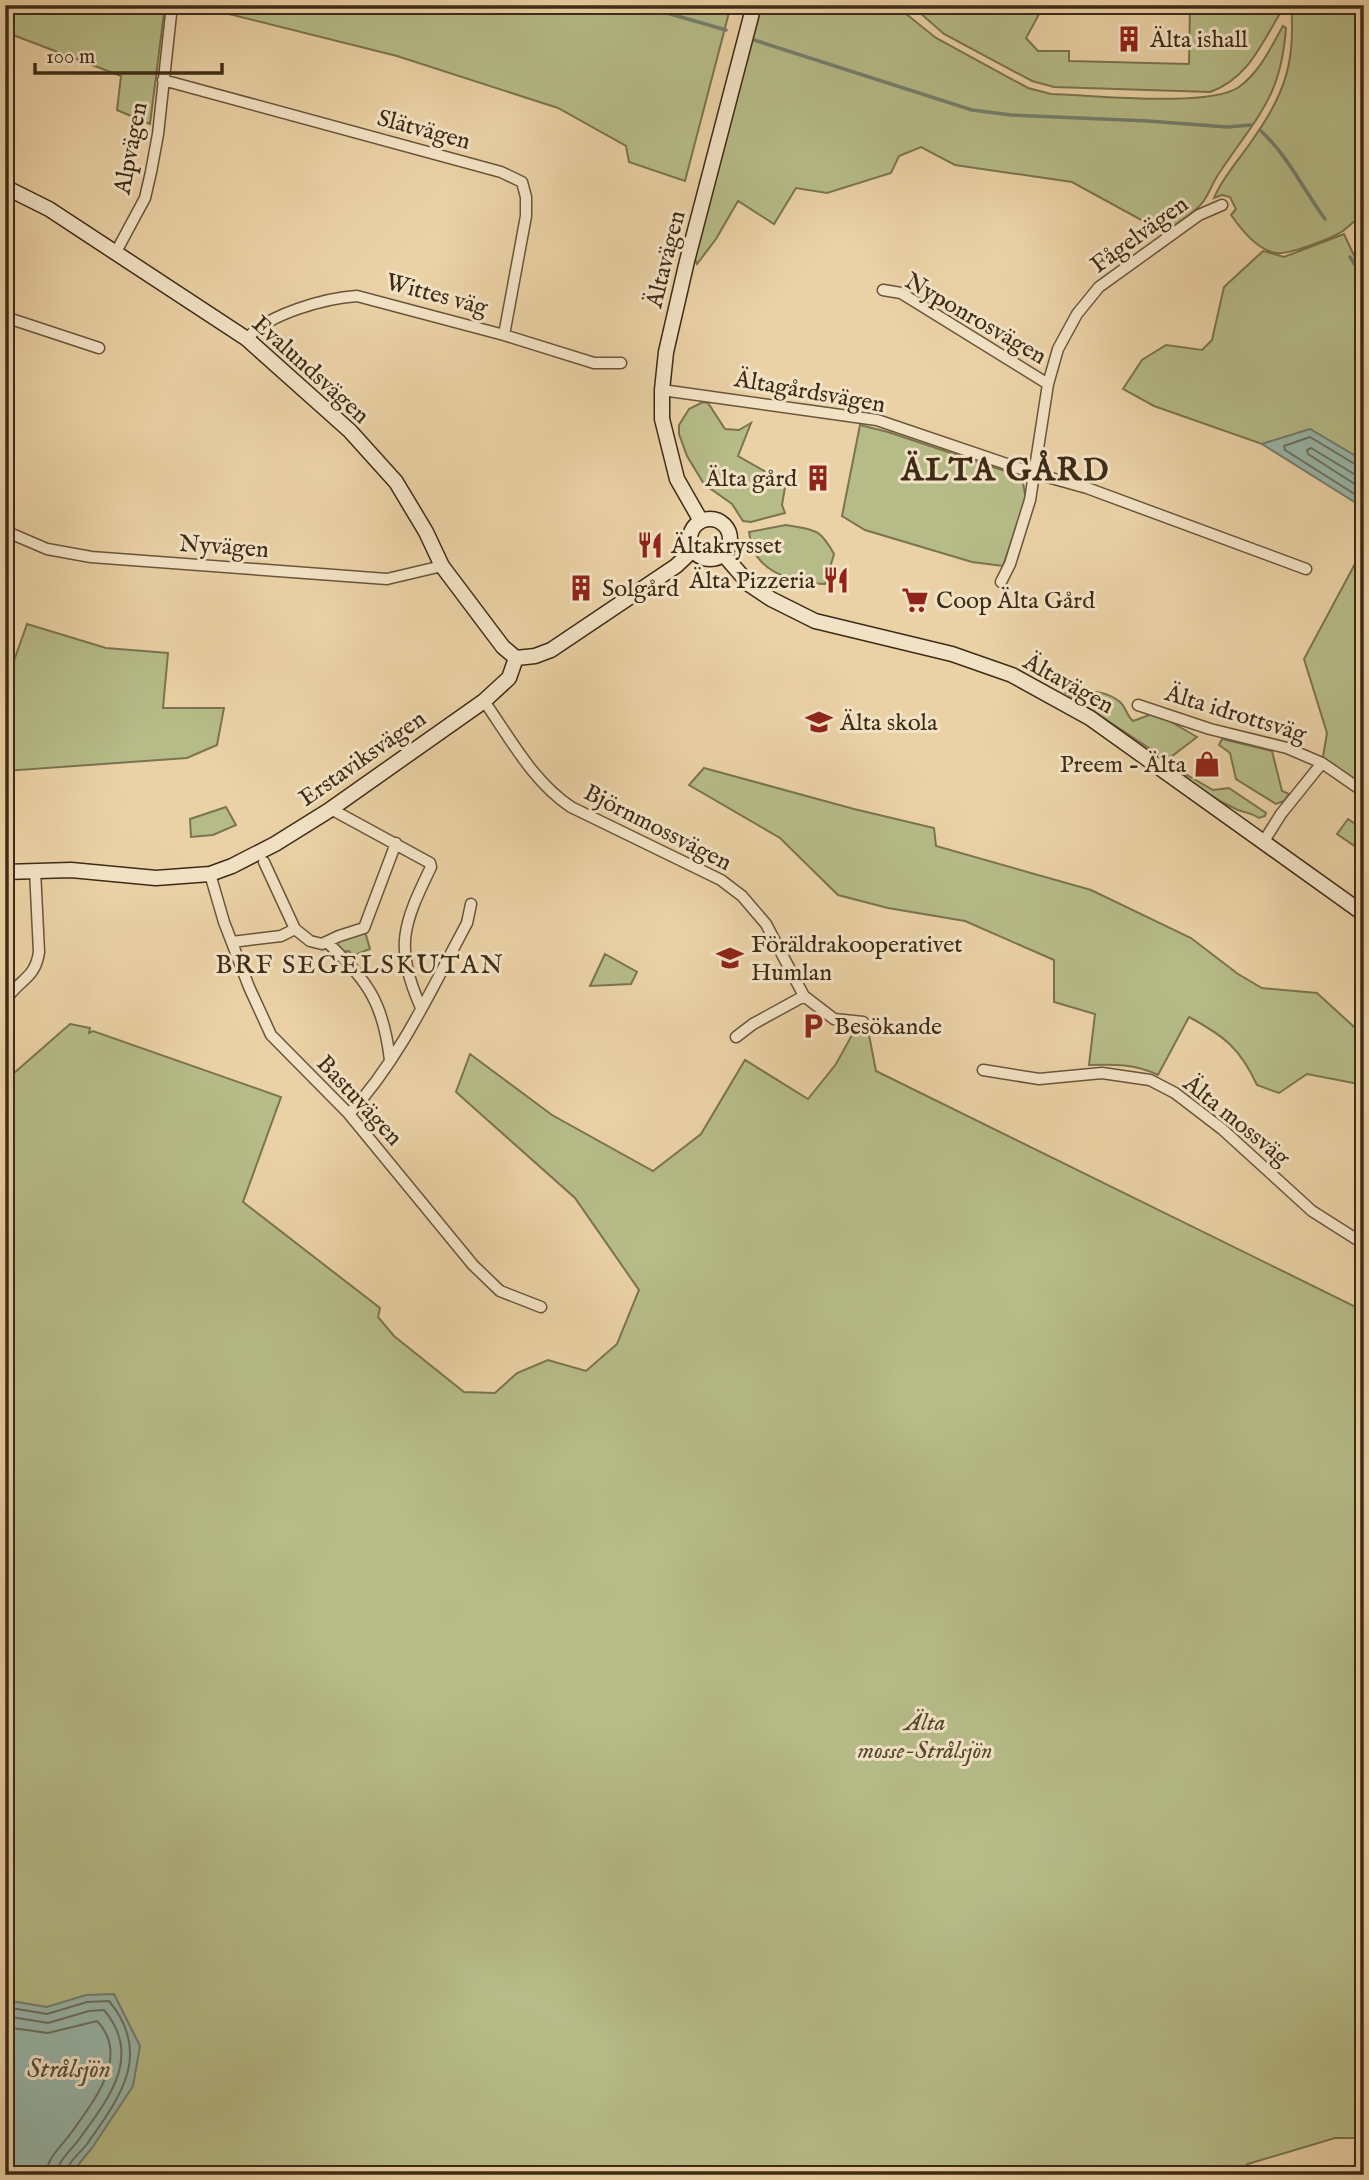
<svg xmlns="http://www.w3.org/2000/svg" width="1369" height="2180" font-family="'IM FELL English',serif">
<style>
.green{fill:#b6bc88;stroke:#7a744f;stroke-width:2}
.water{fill:#98b7ab;stroke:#747f6f;stroke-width:2}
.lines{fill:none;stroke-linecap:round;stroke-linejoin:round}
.shore{stroke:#6b7160;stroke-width:2}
.stream{stroke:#747f6f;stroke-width:3.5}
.street-casing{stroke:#69553a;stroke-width:13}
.secondary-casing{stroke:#3e2b16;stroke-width:17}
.street{stroke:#f2e2c5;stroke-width:10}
.secondary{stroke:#f2e2c5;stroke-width:14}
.labels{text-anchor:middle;stroke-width:6;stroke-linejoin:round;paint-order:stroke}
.poi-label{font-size:24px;fill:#3e2b16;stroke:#f2e2c5;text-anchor:start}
.street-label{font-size:24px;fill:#3e2b16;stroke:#f2e2c5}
.park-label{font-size:24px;font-style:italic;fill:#56482d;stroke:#f2e2c5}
.neighbourhood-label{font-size:26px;letter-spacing:2px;fill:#3e2b16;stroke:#f2e2c5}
.water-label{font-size:26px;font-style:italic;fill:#544e3b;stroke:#f2e2c5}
.district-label{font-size:32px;font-weight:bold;letter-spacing:2px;fill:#3e2b16;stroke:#f2e2c5}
</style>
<rect width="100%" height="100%" fill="#ebd2a6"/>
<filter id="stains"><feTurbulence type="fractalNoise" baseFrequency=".00286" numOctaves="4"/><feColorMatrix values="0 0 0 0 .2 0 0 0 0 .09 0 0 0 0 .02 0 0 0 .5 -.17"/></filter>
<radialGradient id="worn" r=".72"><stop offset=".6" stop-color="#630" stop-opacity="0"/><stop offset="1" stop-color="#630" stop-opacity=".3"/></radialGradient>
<path class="green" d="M 5,5 L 165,5 L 150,124 L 117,110 L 121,76 L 5,32 Z
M 193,5 L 731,5 L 685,181 L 629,162 L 626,146 L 558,108 L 397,56 Z
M 762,5 L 895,5 L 936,38 L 1028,88 L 1051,94 C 1092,95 1209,108 1239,87 C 1260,72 1271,47 1283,26 L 1286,28 C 1281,97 1258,115 1222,169 C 1214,179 1210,192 1203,202 C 1194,214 1176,223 1165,233 L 1072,182 L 955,165 L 921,147 L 899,156 L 891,173 L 827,193 L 796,188 L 774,224 L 738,201 L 716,239 L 697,264 L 693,255 Z
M 911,5 L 1044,5 L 1026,38 L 1038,51 L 1069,51 L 1069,61 L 1189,64 L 1190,5 L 1281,5 L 1281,12 C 1261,44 1248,79 1210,92 L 1054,87 L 1032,81 L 944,34 Z
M 1291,5 L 1364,5 L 1364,213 C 1357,219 1350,225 1343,231 C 1332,238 1289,255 1276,253 C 1257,250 1241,229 1231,215 L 1236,209 L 1230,197 L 1222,195 L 1214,198 C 1223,176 1240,159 1253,139 C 1285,94 1296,61 1291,5 Z
M 1344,234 L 1364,277 L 1364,461 L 1310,429 L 1262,444 L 1154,406 L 1123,389 L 1142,360 L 1166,345 L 1202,350 L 1212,340 L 1224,287 L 1263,251 L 1284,257 Z
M 703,402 L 708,403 L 725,429 L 739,430 L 751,423 L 738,456 L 773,476 L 785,487 L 782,505 L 785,513 L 751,522 L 743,521 L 732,504 L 704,484 L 687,456 L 679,434 L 679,425 L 689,409 Z
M 860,425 L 888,432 L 1014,474 L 1023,483 L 1026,499 L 1003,566 L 972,562 L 865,530 L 842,516 Z
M 786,525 C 814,530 819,527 834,554 L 825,584 C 800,584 764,575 753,549 C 751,544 750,537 749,532 Z
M 1364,547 L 1364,791 L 1322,763 L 1327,733 L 1304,659 Z
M 27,624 L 106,648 L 168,653 L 163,708 L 224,708 L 217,745 L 187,758 L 5,771 L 5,686 Z
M 1076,691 C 1092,691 1107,691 1120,702 C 1126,707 1126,715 1133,721 L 1152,714 L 1159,715 L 1197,737 L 1167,760 L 1066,693 Z
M 1222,739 L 1272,751 L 1282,791 L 1289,794 L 1284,801 L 1276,804 L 1236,779 L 1230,753 L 1219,745 Z
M 704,768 L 854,809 L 934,828 L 936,846 L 1091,890 L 1191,938 L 1238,974 L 1262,988 L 1317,993 L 1364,1036 L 1364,1085 L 1307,1074 L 1279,1093 L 1257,1085 C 1240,1048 1224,1036 1189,1017 L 1158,1075 C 1135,1064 1114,1064 1089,1065 L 1095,1014 L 1054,1002 L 1054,960 L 965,921 L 888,908 L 838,895 L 780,838 L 689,785 Z
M 1182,772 L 1213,790 L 1229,788 L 1266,813 L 1265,816 L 1259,818 C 1252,813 1246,813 1238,810 C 1220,802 1194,787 1182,772 Z
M 226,807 L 236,825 L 213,835 L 191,837 L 190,819 Z
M 1348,819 L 1364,830 L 1364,842 L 1359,849 L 1337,834 Z
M 364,928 L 370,949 L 352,956 L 349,951 L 338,952 L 328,943 Z
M 605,954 L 637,972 L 631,984 L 590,986 Z
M 70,1024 L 90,1028 L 89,1033 L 93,1031 L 281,1097 L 243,1202 L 380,1308 L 378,1317 L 394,1336 L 464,1392 L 495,1393 L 517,1373 L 548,1360 L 586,1371 L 617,1344 L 639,1290 L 575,1198 L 456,1092 L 470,1054 L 552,1115 L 653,1171 L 701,1134 L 745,1060 L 808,1099 L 836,1064 L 852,1035 L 869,1035 L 876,1071 L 1364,1311 L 1364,2138 L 1335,2138 L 1248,2164 L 1243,2168 L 1244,2175 L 1068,2175 L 1056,2166 L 1049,2175 L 5,2175 L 5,1081 Z"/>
<path class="water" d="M 1310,429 L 1364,461 L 1364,508 L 1262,444 Z
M 114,1994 L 140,2046 L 133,2086 L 92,2148 L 70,2175 L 5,2175 L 5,2000 L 47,2007 L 86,1995 Z"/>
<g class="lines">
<path class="shore" d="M 1364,467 L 1358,466 L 1310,437 L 1284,446 L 1285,450 L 1364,500
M 1364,476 L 1354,474 L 1311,448 L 1307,450 L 1308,454 L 1364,490
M 5,2007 L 47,2014 L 87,2002 L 109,2001 C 153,2054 120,2097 87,2144 C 80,2153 67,2163 65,2175
M 5,2016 L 48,2023 L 89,2011 L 104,2010 C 143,2056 109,2098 80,2138 C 72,2150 57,2160 57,2175
M 5,2027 L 48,2033 L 97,2021 C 131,2056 93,2102 71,2133 C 61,2147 47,2157 46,2175"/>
<path class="stream" d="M 639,5 L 726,30
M 754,40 L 972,110 L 1011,115 L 1148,121 L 1227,127 L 1251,125
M 1261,131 C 1288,156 1303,189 1325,219
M 1350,257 L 1364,279"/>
<g class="street-casing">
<path id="street" d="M 163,80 L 501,172 L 522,182 L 526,197 L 526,216 L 504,335
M 116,252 L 145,198 L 151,172 L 158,134 L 172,5
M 883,290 L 901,293 L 1048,384
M 5,317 L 99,348
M 247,339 C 267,314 326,298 357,296 L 504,335 L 594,363 L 621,363
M 662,390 L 877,420 L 1033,473 L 1087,488 L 1306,569
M 5,531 L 47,549 L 91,557 L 387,579 L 442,566
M 1001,582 L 1010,564 L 1030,500 L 1048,384 L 1058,349 L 1077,314 L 1099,287 L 1199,215 L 1222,205
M 484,701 C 510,738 533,782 571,807 L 721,880 L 742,896 L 766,924 L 804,996 L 834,1019 L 863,1022
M 1138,705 L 1210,729 L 1287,748 L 1322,763
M 331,809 L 430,863 L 431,867 C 403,925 394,946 421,1008
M 1264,841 L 1281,814 L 1322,763 L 1364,792
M 264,862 L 295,929 L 310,941 L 322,944 L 339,936 L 364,928 L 396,843
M 210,874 L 224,922 L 249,987 L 271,1035 L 349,1114 L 473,1265 L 500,1291 L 541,1307
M 232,942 L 281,936 L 295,929
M 328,943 C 369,983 383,1002 390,1060
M 5,1002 C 16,980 35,981 39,952 L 35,870
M 736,1037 L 753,1024 L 804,996
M 983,1070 L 1039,1079 L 1102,1073 L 1150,1080 L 1175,1093 L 1222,1129 L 1312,1211 L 1364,1244
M 349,1114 C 400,1059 432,988 467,923 L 471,904"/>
</g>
<g class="secondary-casing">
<path id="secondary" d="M 5,187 L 49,209 L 247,339 L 350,431 L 396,482 L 426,532 L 442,566 L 503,647 L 516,658
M690 539a20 20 0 1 1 40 0a20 20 0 1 1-40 0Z
M 701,521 L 677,479 L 662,419 L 662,390 L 666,352 L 687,261 L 754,5
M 723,554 L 750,585 L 771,599 L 815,621 L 952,654 L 1012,675 L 1090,718 L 1364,914
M 516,658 L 535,656 L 551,650 L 676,566 L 693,550
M 5,872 L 71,870 L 156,878 L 210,874 L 232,866 L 275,844 L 328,811 L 484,701 L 509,678 L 516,658"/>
</g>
<use href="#street" class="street"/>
<use href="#secondary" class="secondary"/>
</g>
<defs>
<g id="building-bare" transform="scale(2.1)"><path d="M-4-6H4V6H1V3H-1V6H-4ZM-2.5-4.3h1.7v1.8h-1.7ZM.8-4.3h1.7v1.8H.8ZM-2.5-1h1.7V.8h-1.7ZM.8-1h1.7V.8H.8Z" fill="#8f2418" stroke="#f2e2c5" stroke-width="2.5" paint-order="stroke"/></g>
<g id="restaurant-bare" transform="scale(2.1)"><path d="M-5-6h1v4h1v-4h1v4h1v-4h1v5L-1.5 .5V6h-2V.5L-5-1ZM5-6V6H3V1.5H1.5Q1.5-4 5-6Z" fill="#8f2418" stroke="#f2e2c5" stroke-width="2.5" paint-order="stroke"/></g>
<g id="supermarket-bare" transform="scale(2.1)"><path d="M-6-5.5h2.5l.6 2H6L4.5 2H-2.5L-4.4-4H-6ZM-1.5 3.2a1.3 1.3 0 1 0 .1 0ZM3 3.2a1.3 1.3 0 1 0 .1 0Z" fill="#8f2418" stroke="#f2e2c5" stroke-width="2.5" paint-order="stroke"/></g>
<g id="school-bare" transform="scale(2.1)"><path d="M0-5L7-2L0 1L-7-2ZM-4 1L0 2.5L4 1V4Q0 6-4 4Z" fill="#8f2418" stroke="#f2e2c5" stroke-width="2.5" paint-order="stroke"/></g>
<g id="shop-bare" transform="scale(2.1)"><path d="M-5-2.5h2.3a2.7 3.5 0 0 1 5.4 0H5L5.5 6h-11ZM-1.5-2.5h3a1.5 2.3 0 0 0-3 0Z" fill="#8f2418" stroke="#f2e2c5" stroke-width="2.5" paint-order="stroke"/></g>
<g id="parking-bare" transform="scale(2.1)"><path d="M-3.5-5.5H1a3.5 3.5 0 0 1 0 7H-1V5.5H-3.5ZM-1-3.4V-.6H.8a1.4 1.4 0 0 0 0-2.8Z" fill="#8f2418" stroke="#f2e2c5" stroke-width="2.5" paint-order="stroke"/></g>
</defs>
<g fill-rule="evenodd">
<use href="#building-bare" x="1129" y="39"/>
<use href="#building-bare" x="818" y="478"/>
<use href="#restaurant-bare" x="650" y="545"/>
<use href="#restaurant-bare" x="836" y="580"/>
<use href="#building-bare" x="581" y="588"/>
<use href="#supermarket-bare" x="915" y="600"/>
<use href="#school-bare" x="819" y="722"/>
<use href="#shop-bare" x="1207" y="764"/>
<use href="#school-bare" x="730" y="958"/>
<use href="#parking-bare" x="813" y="1026"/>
</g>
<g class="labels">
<g class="poi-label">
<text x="1150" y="47">Älta ishall</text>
<text x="797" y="486" text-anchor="end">Älta gård</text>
<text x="671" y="553">Ältakrysset</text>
<text x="815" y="588" text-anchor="end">Älta Pizzeria</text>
<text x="602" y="596">Solgård</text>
<text x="936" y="608">Coop Älta Gård</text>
<text x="840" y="730">Älta skola</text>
<text x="1186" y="772" text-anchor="end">Preem - Älta</text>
<text x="751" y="952">Föräldrakooperativet<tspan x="751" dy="28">Humlan</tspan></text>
<text x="834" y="1034">Besökande</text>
</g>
<g class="street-label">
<text transform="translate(424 129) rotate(15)" y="8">Slätvägen</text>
<text transform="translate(130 148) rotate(-79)" y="8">Alpvägen</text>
<text transform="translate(1139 234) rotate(-36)" y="8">Fågelvägen</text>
<text transform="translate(665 259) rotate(-76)" y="8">Ältavägen</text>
<text transform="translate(437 294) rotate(15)" y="8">Wittes väg</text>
<text transform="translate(976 318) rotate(30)" y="8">Nyponrosvägen</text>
<text transform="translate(311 369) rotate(42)" y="8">Evalundsvägen</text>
<text transform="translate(810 391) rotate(10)" y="8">Ältagårdsvägen</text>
<text transform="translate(224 546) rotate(4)" y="8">Nyvägen</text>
<text transform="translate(1069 683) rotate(29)" y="8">Ältavägen</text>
<text transform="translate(1236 713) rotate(17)" y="8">Älta idrottsväg</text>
<text transform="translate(362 758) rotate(-35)" y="8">Erstaviksvägen</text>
<text transform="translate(658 827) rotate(27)" y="8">Björnmossvägen</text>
<text transform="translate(360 1100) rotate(47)" y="8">Bastuvägen</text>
<text transform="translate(1237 1120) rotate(39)" y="8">Älta mossväg</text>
</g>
<g class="park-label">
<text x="925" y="1730">Älta<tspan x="925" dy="28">mosse-Strålsjön</tspan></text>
</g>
<g class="neighbourhood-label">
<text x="360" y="973">BRF SEGELSKUTAN</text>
</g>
<g class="water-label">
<text x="69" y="2077">Strålsjön</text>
</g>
<g class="district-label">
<text x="1006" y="480">ÄLTA GÅRD</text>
</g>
</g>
<rect width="1369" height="2180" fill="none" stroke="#ebd2a6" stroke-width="28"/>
<rect x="7" y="7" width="1355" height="2166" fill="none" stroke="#3e2b16" stroke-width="3.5"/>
<rect x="14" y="14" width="1341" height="2152" fill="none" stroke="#3e2b16" stroke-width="2"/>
<path d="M35 63v10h187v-10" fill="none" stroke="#3e2b16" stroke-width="3.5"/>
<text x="46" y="63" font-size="21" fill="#3e2b16" stroke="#f2e2c5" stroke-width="5" paint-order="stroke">100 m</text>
<rect width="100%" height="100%" filter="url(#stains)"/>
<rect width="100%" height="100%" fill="url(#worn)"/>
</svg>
